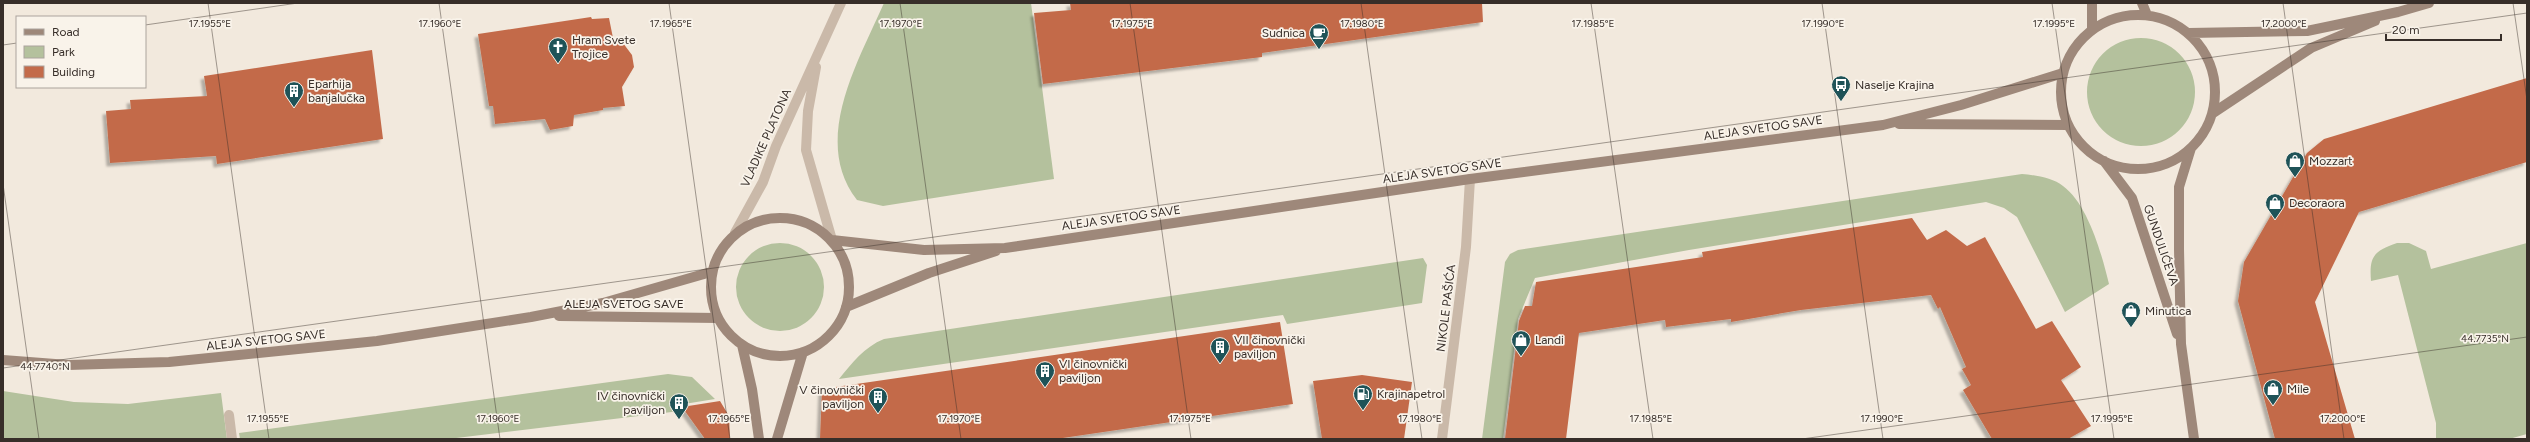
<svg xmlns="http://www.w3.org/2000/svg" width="2530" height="442" font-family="Figtree,sans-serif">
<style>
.green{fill:#b4c19d}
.building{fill:#c36b4a;filter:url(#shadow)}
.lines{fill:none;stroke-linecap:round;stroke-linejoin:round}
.lane{stroke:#cab9a9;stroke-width:10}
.street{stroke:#cab9a9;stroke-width:10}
.secondary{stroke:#9e887a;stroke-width:10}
.ticks{fill:none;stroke:#372e29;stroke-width:1;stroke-opacity:0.45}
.labels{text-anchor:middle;stroke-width:3.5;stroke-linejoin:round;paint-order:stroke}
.poi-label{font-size:12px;fill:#372e29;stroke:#f9f3ea;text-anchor:start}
.street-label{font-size:12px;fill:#372e29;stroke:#f9f3ea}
.ticks-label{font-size:10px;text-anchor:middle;fill:#372e29;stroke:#f9f3ea;stroke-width:3.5;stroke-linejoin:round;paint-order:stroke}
</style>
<defs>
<filter id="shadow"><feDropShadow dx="-3.5" dy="3.5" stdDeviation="1" flood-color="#0004"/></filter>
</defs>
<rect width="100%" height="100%" fill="#f2e9dd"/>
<path class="green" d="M 884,3 L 1031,3 L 1054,179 L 883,206 L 857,200 C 811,141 858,62 884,3 Z
M2087 92a54 54 0 1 1 108 0a54 54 0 1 1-108 0Z
M 2022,174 C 2035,175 2053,178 2063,186 C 2088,204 2102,255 2109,284 L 2065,312 L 2017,217 L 2004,208 L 1986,202 L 1689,250 L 1535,278 L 1518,319 L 1503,439 L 1482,439 L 1505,262 L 1510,254 L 1518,250 Z
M736 287a44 44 0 1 1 88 0a44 44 0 1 1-88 0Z
M 2397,243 L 2409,243 L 2426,251 L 2431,269 L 2527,243 L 2527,434 L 2509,439 L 2436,439 L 2436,423 L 2398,275 L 2371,281 C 2369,256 2374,251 2397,243 Z
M 1423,258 L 1427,265 L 1422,303 L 1287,324 L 1283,315 L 839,379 C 852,363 864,347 884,339 Z
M 668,374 L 692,377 L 715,399 L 678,405 L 680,411 L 448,439 L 240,439 L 239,433 Z
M 3,391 L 74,402 L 128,404 L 221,393 L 227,439 L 3,439 Z"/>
<path class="building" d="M 1070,3 L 1482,3 L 1483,22 L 1262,53 L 1262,57 L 1043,84 L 1034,13 L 1071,10 Z
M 591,17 L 592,19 L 609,18 L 613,38 L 623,43 L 632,55 L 634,67 L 622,87 L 625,106 L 603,108 L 603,110 L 574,115 L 573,126 L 550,130 L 545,119 L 495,124 L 493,106 L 489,106 L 478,34 Z
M 372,50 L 383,139 L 217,164 L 216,156 L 110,163 L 106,111 L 131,109 L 130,100 L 207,96 L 204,76 Z
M 2527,78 L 2527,162 L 2359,212 L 2315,302 L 2355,439 L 2275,439 L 2238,301 L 2244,262 L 2307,153 L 2324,139 Z
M 1912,218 L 1927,240 L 1946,230 L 1967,246 L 1985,237 L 2036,329 L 2052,321 L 2081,367 L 2061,380 L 2091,426 L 2068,439 L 1992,439 L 1963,390 L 1971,385 L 1962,369 L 1966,367 L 1940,307 L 1938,309 L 1931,295 L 1801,310 L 1731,322 L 1731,319 L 1666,327 L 1665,320 L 1579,333 L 1566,439 L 1505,439 L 1519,321 L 1525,306 L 1532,306 L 1536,282 L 1703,257 L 1702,252 Z
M 1280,322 L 1293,404 L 1056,439 L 820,439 L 822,389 Z
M 1362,375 L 1412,382 L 1404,439 L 1322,439 L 1313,381 Z
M 720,401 L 729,416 L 730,439 L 705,439 L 682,407 Z"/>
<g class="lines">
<path class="lane" d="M 229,415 L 232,439"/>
<path class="street" d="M 816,67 L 808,111 L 806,150 L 832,240
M 735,233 L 763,182 L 776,146 L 841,3
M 1442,439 L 1466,247 L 1470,179"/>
<path class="secondary" d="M 2142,3 L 2147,15
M2061 92a77 77 0 1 1 154 0a77 77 0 1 1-154 0Z
M 2092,30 L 2092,3
M 2189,33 L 2307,31 L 2398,12 L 2429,3
M 2213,113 L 2311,48 L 2375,21
M 1899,124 L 2068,125
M 2191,148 L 2179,187 L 2179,249 L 2181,344 L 2194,439
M 2104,161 L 2132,198 L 2177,334
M711 287a69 69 0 1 1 138 0a69 69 0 1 1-138 0Z
M 832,240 L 924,250 L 1005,248 L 1470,179 L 1883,125 L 1961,105 L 2063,73
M 846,307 L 929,273 L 996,251
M 559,316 L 718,318
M 742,345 L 752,389 L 759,439
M 3,360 L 68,365 L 169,362 L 377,341 L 531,317 L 603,303 L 711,272
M 777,439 L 803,352"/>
</g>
<path class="ticks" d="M 208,3 L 269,439M 439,3 L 500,439M 669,3 L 730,439M 900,3 L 961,439M 1130,3 L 1191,439M 1361,3 L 1422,439M 1591,3 L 1653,439M 1822,3 L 1883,439M 2052,3 L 2114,439M 2283,3 L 2344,439M 2513,3 L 2527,100M 145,25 L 298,3M 3,45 L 17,43M 3,184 L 39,439M 3,368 L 2527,13M 1802,439 L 2527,337"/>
<defs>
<g id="cafe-pin" transform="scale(1)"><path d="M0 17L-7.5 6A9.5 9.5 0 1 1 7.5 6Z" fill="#1f5358" stroke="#f9f3ea"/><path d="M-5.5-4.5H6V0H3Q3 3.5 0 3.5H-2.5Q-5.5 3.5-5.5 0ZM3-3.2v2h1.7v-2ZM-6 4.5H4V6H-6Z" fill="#fff"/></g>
<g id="church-pin" transform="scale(1)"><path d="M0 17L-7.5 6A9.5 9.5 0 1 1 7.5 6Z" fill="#1f5358" stroke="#f9f3ea"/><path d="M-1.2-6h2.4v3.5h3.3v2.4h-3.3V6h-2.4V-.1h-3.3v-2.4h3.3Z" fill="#fff"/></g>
<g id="bus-pin" transform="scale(1)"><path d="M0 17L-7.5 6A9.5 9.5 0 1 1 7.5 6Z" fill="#1f5358" stroke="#f9f3ea"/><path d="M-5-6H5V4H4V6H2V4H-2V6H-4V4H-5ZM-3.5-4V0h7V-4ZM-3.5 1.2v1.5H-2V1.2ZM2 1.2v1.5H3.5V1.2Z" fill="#fff"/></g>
<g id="building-pin" transform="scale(1)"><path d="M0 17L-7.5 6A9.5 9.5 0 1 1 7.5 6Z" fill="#1f5358" stroke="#f9f3ea"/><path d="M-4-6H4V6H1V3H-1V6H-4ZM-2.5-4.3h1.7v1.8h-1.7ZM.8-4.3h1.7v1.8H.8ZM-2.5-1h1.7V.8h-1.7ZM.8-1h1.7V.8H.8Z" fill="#fff"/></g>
<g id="shop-pin" transform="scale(1)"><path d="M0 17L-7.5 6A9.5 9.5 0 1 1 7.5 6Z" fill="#1f5358" stroke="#f9f3ea"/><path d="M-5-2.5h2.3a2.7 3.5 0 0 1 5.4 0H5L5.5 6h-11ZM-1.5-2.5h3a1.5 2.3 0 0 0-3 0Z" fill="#fff"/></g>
<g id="fuel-pin" transform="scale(1)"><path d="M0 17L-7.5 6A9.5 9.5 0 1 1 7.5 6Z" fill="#1f5358" stroke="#f9f3ea"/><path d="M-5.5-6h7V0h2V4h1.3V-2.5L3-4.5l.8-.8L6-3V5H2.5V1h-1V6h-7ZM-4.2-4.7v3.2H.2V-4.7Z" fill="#fff"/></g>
</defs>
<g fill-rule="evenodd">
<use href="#cafe-pin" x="1319" y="33"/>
<use href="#church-pin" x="558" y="47"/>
<use href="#bus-pin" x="1841" y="85"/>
<use href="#building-pin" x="294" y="91"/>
<use href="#shop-pin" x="2295" y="161"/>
<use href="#shop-pin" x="2275" y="203"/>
<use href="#shop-pin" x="2131" y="311"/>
<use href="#shop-pin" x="1521" y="340"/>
<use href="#building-pin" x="1220" y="347"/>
<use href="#building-pin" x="1045" y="371"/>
<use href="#shop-pin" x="2273" y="389"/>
<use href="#fuel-pin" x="1363" y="394"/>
<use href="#building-pin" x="878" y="397"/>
<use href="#building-pin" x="679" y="403"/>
</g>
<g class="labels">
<g class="poi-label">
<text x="1305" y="37" text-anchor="end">Sudnica</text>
<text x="572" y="44">Hram Svete<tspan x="572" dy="14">Trojice</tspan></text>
<text x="308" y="88">Eparhija<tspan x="308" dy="14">banjalučka</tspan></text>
<text x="1855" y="89">Naselje Krajina</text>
<text x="2309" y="165">Mozzart</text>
<text x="2289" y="207">Decoraora</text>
<text x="2145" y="315">Minutica</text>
<text x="1234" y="344">VII činovnički<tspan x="1234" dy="14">paviljon</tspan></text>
<text x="1535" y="344">Landi</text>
<text x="1059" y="368">VI činovnički<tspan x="1059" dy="14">paviljon</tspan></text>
<text x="2287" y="393">Mile</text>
<text x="864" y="394" text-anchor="end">V činovnički<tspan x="864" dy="14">paviljon</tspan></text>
<text x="1377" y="398">Krajinapetrol</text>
<text x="665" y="400" text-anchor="end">IV činovnički<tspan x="665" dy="14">paviljon</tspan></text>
</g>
<g class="street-label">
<text transform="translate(1763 128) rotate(-8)" y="4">ALEJA SVETOG SAVE</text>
<text transform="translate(766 138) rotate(-66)" y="4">VLADIKE PLATONA</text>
<text transform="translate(1442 171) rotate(-8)" y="4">ALEJA SVETOG SAVE</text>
<text transform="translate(1121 218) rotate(-8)" y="4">ALEJA SVETOG SAVE</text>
<text transform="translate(2161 245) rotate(71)" y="4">GUNDULIĆEVA</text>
<text x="624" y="308">ALEJA SVETOG SAVE</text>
<text transform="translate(1446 308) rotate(-83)" y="4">NIKOLE PAŠIĆA</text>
<text transform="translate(266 340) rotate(-6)" y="4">ALEJA SVETOG SAVE</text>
</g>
</g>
<g class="ticks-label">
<text x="210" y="27">17.1955°E</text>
<text x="440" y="27">17.1960°E</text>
<text x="671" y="27">17.1965°E</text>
<text x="901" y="27">17.1970°E</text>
<text x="1132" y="27">17.1975°E</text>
<text x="1362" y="27">17.1980°E</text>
<text x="1593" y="27">17.1985°E</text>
<text x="1823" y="27">17.1990°E</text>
<text x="2054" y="27">17.1995°E</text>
<text x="2284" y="27">17.2000°E</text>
<text x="2485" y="342">44.7735°N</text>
<text x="45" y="370">44.7740°N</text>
<text x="268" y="422">17.1955°E</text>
<text x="498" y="422">17.1960°E</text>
<text x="729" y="422">17.1965°E</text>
<text x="959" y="422">17.1970°E</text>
<text x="1190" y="422">17.1975°E</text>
<text x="1420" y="422">17.1980°E</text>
<text x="1651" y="422">17.1985°E</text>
<text x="1882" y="422">17.1990°E</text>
<text x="2112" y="422">17.1995°E</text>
<text x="2343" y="422">17.2000°E</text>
</g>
<rect width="2530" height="442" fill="none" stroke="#372e29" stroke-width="8"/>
<rect x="16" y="16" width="130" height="72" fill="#f9f3ea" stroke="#aba49d"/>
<rect x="24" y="29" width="20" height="6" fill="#9e887a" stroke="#aba49d"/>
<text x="52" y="36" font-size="12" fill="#372e29">Road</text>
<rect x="24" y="46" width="20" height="12" fill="#b4c19d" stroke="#aba49d"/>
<text x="52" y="56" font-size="12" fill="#372e29">Park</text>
<rect x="24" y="66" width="20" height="12" fill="#c36b4a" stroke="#aba49d"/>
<text x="52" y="76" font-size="12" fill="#372e29">Building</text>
<path d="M2386 34v6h115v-6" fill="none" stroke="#372e29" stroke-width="2"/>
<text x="2392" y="34" font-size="12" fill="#372e29" stroke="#f9f3ea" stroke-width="3" paint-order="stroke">20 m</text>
</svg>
